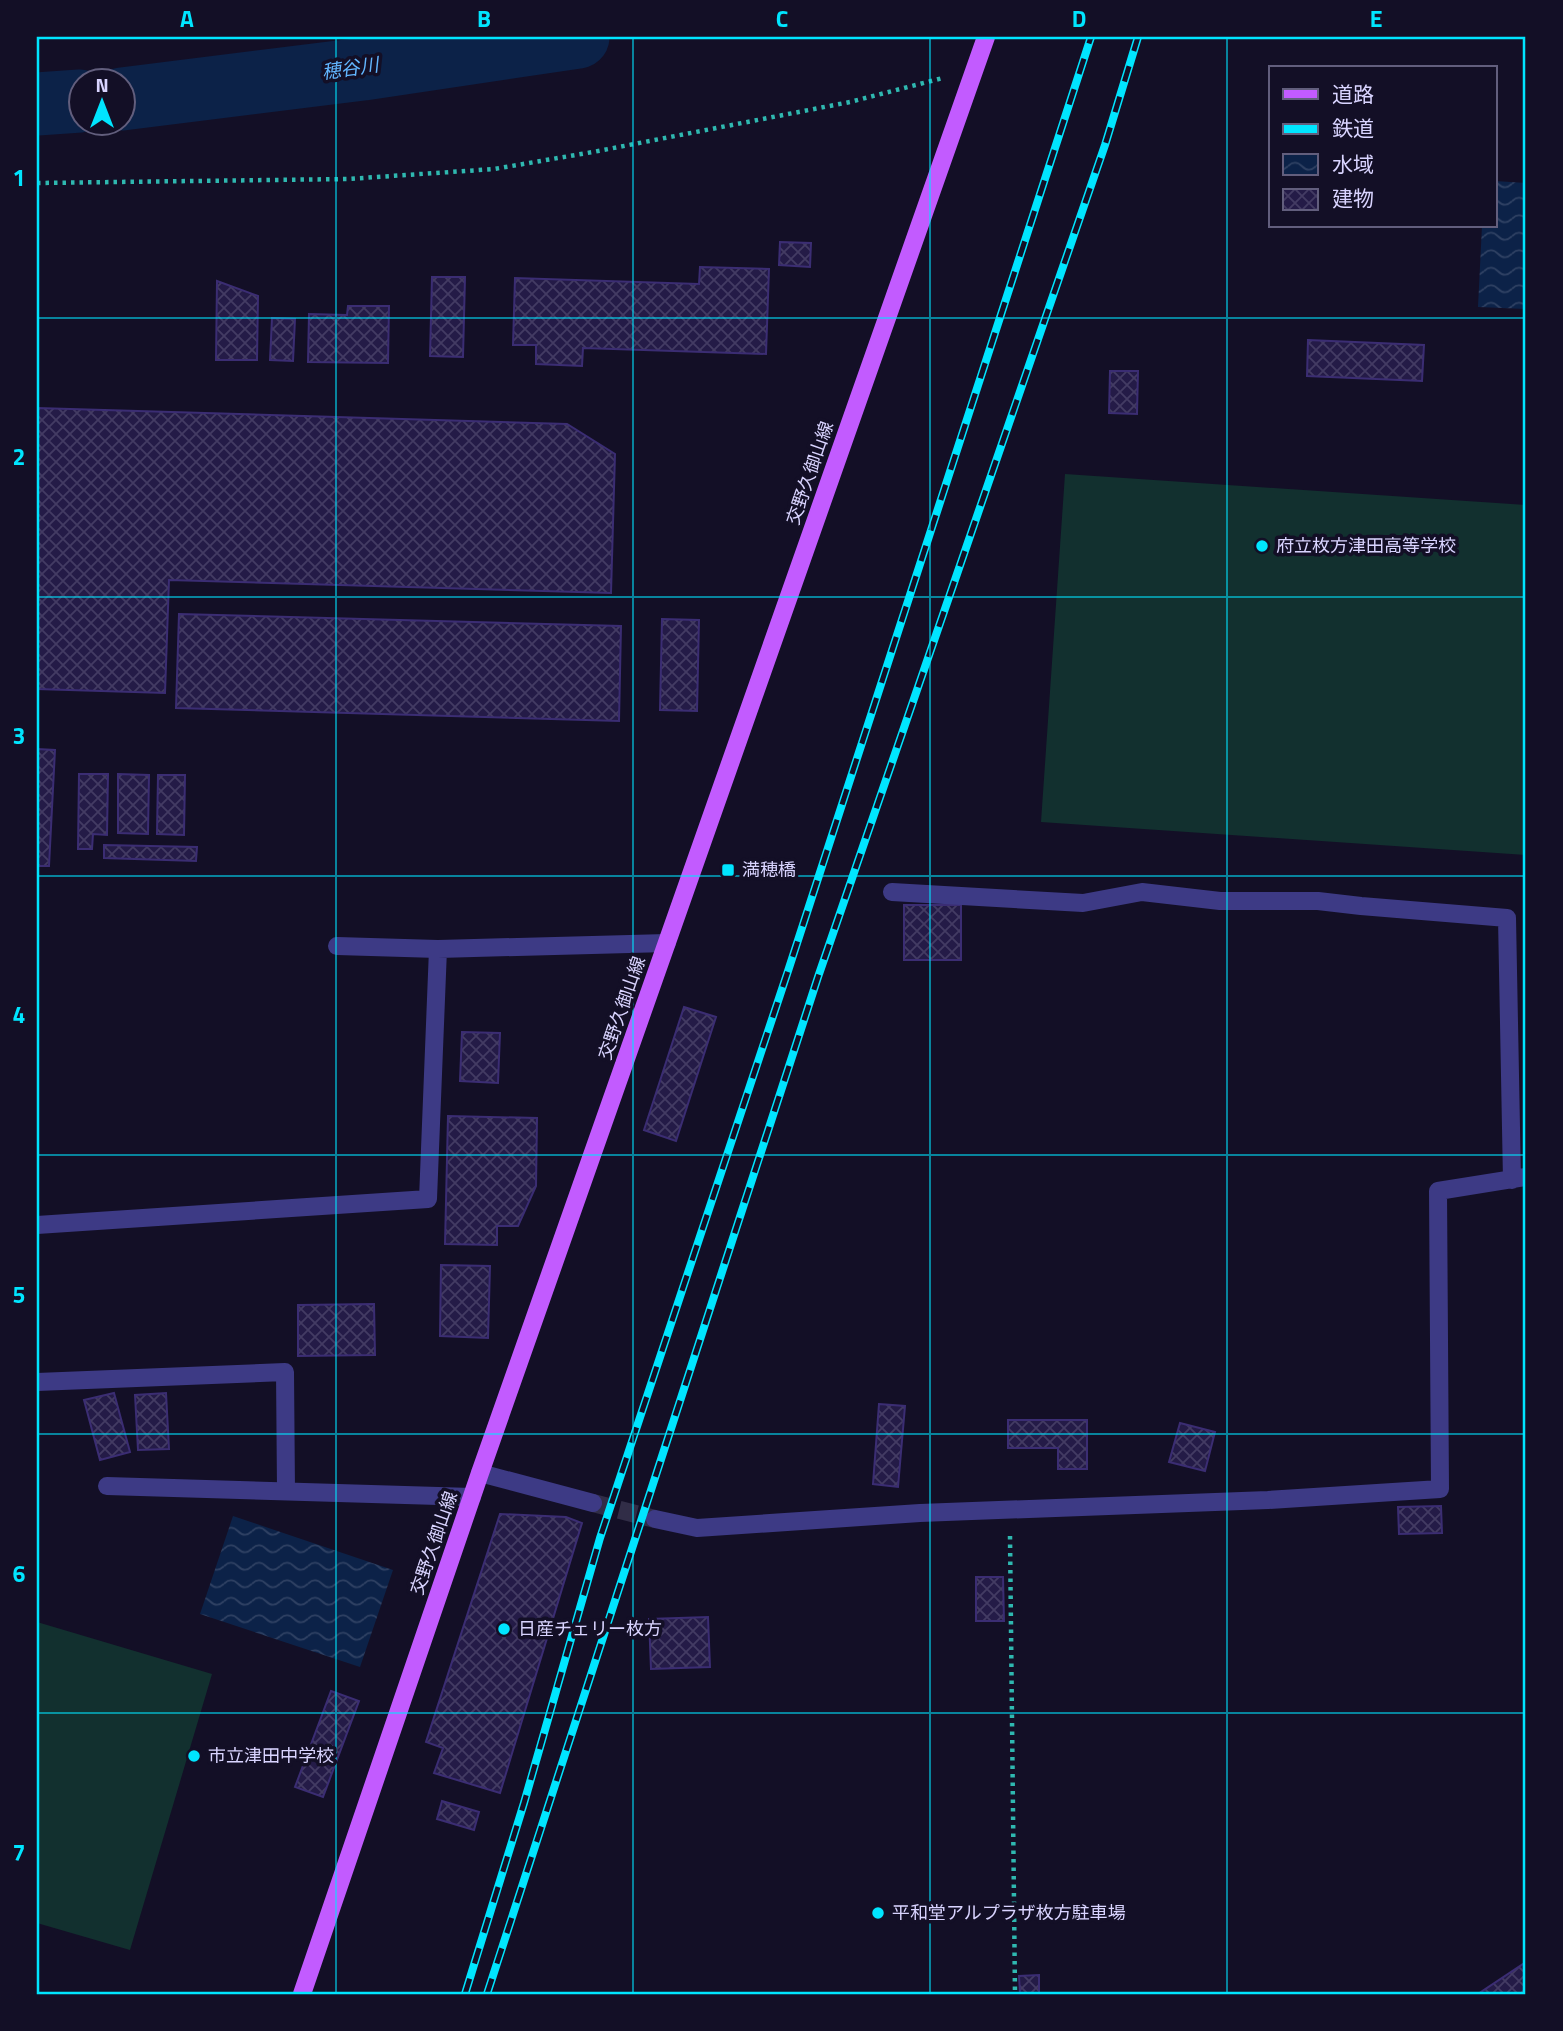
<svg xmlns="http://www.w3.org/2000/svg" width="1563" height="2031" font-family="'Titillium Web','Noto Sans JP',sans-serif">
<style>
.pitch{fill:#12302f}
.water{fill:url(#water-waves)}
.lines{fill:none;stroke-linecap:round;stroke-linejoin:round}
.river{stroke:#0c2248;stroke-width:63}
.building{fill:url(#building-cross-hatch);stroke:#3b2d73;stroke-width:2}
.minor-tunnel{stroke:#312d47;stroke-width:18;stroke-dasharray:18 9;stroke-linecap:butt}
.path{stroke:#2fb8b0;stroke-width:4.5;stroke-dasharray:3.5 5;stroke-linecap:butt}
.minor{stroke:#3d3a85;stroke-width:18}
.major{stroke:#c25bff;stroke-width:18}
.rail-casing{stroke:#00e5ff;stroke-width:8}
.rail{stroke:#130f26;stroke-width:5;stroke-dasharray:16;stroke-linecap:butt}
.grid{fill:none;stroke:#00e5ff;stroke-width:2;stroke-opacity:0.55}
.poi-dot{fill:#00e5ff;stroke:#130f26;stroke-width:2.5}
.labels{text-anchor:middle;stroke-width:7;stroke-linejoin:round;paint-order:stroke}
.street-label{font-size:18px;fill:#d9d4ff;stroke:#130f26}
.poi-label{font-size:18px;fill:#d9d4ff;stroke:#130f26;text-anchor:start}
.water-label{font-size:19px;font-style:italic;fill:#62b6ff;stroke:#130f26}
.neatline{fill:none;stroke:#00e5ff;stroke-width:2.5}
.grid-label{font-size:23px;text-anchor:middle;font-weight:bold;fill:#00e5ff}
</style>
<defs>
<pattern id="water-waves" width="16" height="10" patternUnits="userSpaceOnUse" patternTransform="scale(1.75)"><rect width="16" height="10" fill="#0c2248"/><path d="M0 5q4-4 8 0t8 0" fill="none" stroke="#2f4163"/></pattern>
<pattern id="building-cross-hatch" width="8" height="8" patternUnits="userSpaceOnUse" patternTransform="scale(1.75)"><rect width="8" height="8" fill="#241b47"/><path d="M0 0l8 8M0 8l8-8" fill="none" stroke="#433b63"/></pattern>
</defs>
<rect width="100%" height="100%" fill="#130f26"/>
<path class="pitch" d="M 1065,474 L 1526,505 L 1526,855 L 1041,822 Z
M 37,1622 L 212,1674 L 130,1950 L 37,1923 Z"/>
<path class="water" d="M 1495,181 L 1526,183 L 1526,309 L 1478,307 L 1482,226 L 1495,226 Z
M 233,1516 L 393,1570 L 360,1667 L 200,1614 Z"/>
<g class="lines">
<path class="river" d="M 122,99 L 363,69 L 578,37
M 37,104 L 80,101"/>
</g>
<path class="building" d="M 780,242 L 811,243 L 810,267 L 779,265 Z
M 700,267 L 769,269 L 766,354 L 583,348 L 582,366 L 536,364 L 536,345 L 513,345 L 515,278 L 699,284 Z
M 432,277 L 465,277 L 463,357 L 430,356 Z
M 217,281 L 258,296 L 257,360 L 216,360 Z
M 348,306 L 389,306 L 388,363 L 308,362 L 309,314 L 347,315 Z
M 272,318 L 295,319 L 293,361 L 270,360 Z
M 1308,340 L 1424,345 L 1422,381 L 1307,376 Z
M 1110,371 L 1138,371 L 1137,414 L 1109,413 Z
M 37,408 L 567,424 L 615,454 L 611,593 L 169,580 L 165,693 L 37,689 Z
M 179,614 L 621,626 L 619,721 L 176,708 Z
M 662,619 L 699,620 L 697,711 L 660,710 Z
M 37,749 L 55,750 L 49,866 L 37,866 Z
M 79,774 L 108,774 L 107,835 L 93,834 L 92,849 L 78,849 Z
M 118,774 L 149,775 L 148,834 L 118,833 Z
M 158,775 L 185,775 L 184,835 L 157,834 Z
M 104,845 L 197,847 L 196,861 L 104,858 Z
M 904,905 L 961,905 L 961,960 L 904,960 Z
M 684,1007 L 716,1017 L 676,1141 L 644,1130 Z
M 462,1032 L 500,1033 L 498,1083 L 460,1081 Z
M 448,1116 L 537,1118 L 536,1186 L 518,1226 L 497,1226 L 497,1245 L 445,1244 Z
M 441,1265 L 490,1266 L 488,1338 L 440,1336 Z
M 374,1304 L 375,1355 L 298,1356 L 298,1305 Z
M 114,1393 L 130,1452 L 100,1460 L 84,1400 Z
M 166,1393 L 169,1449 L 138,1450 L 135,1395 Z
M 879,1404 L 905,1406 L 898,1487 L 873,1484 Z
M 1008,1420 L 1087,1420 L 1087,1469 L 1058,1469 L 1058,1448 L 1008,1448 Z
M 1180,1423 L 1215,1432 L 1205,1471 L 1169,1462 Z
M 1441,1506 L 1442,1533 L 1399,1534 L 1398,1507 Z
M 500,1514 L 566,1517 L 582,1523 L 500,1793 L 434,1773 L 443,1748 L 426,1742 Z
M 976,1577 L 1003,1577 L 1004,1621 L 976,1621 Z
M 708,1617 L 710,1667 L 651,1669 L 649,1619 Z
M 331,1691 L 359,1701 L 323,1797 L 295,1787 Z
M 442,1801 L 479,1812 L 474,1830 L 437,1819 Z
M 1526,1962 L 1526,1994 L 1483,1994 L 1481,1992 Z
M 1039,1975 L 1039,1994 L 1020,1994 L 1019,1976 Z"/>
<g class="lines">
<path class="minor-tunnel" d="M 593,1503 L 655,1519"/>
<path class="path" d="M 37,183 L 348,179 L 494,169 L 593,152 L 850,102 L 943,78
M 1010,1536 L 1015,1994"/>
<path class="minor" d="M 892,892 L 1083,903 L 1142,892 L 1220,901 L 1318,901 L 1361,906 L 1507,918 L 1512,1180
M 337,946 L 438,949 L 667,943
M 37,1225 L 428,1199 L 438,949
M 37,1382 L 285,1372 L 286,1491
M 480,1473 L 593,1503
M 107,1486 L 472,1497
M 655,1519 L 697,1528 L 920,1513 L 1268,1500 L 1440,1489 L 1438,1191 L 1526,1177"/>
<path class="major" d="M 302,1994 L 480,1473 L 986,37"/>
<g class="rail-casing">
<path id="rail" d="M 465,1994 L 524,1803 L 600,1538 L 788,971 L 1091,37
M 487,1994 L 818,977 L 1105,145 L 1138,37"/>
</g>
<use href="#rail" class="rail"/>
</g>
<path class="grid" d="M 336,37 L 336,1994M 633,37 L 633,1994M 930,37 L 930,1994M 1227,37 L 1227,1994M 37,318 L 1526,318M 37,597 L 1526,597M 37,876 L 1526,876M 37,1155 L 1526,1155M 37,1434 L 1526,1434M 37,1713 L 1526,1713"/>
<g class="poi-dot">
<circle cx="1262" cy="546" r="7"/>
<rect x="721" y="863" width="14" height="14" rx="3.5"/>
<circle cx="504" cy="1629" r="7"/>
<circle cx="194" cy="1756" r="7"/>
<circle cx="878" cy="1913" r="7"/>
</g>
<g class="labels">
<g class="street-label">
<text transform="translate(810 473) rotate(-71)" y="6">交野久御山線</text>
<text transform="translate(622 1008) rotate(-71)" y="6">交野久御山線</text>
<text transform="translate(434 1543) rotate(-71)" y="6">交野久御山線</text>
</g>
<g class="poi-label">
<text x="1276" y="552">府立枚方津田高等学校</text>
<text x="742" y="876">満穂橋</text>
<text x="518" y="1635">日産チェリー枚方</text>
<text x="208" y="1762">市立津田中学校</text>
<text x="892" y="1919">平和堂アルプラザ枚方駐車場</text>
</g>
<g class="water-label">
<text transform="translate(350 68) rotate(-8)" y="7">穂谷川</text>
</g>
</g>
<rect width="1563" height="2031" fill="none" stroke="#130f26" stroke-width="77"/>
<rect x="1269" y="66" width="228" height="161" fill="#130f26" stroke="#625e7d" stroke-width="2"/>
<rect x="1283" y="89" width="35" height="10" fill="#c25bff" stroke="#625e7d" stroke-width="2"/>
<text x="1332" y="102" font-size="21" fill="#d9d4ff">道路</text>
<rect x="1283" y="124" width="35" height="10" fill="#00e5ff" stroke="#625e7d" stroke-width="2"/>
<text x="1332" y="136" font-size="21" fill="#d9d4ff">鉄道</text>
<rect x="1283" y="154" width="35" height="21" fill="url(#water-waves)" stroke="#625e7d" stroke-width="2"/>
<text x="1332" y="172" font-size="21" fill="#d9d4ff">水域</text>
<rect x="1283" y="189" width="35" height="21" fill="url(#building-cross-hatch)" stroke="#625e7d" stroke-width="2"/>
<text x="1332" y="206" font-size="21" fill="#d9d4ff">建物</text>
<g transform="translate(102 102)"><circle r="33" fill="#130f26" stroke="#625e7d" stroke-width="2"/>
<path d="M0-5L12 26L0 18L-12 26Z" fill="#00e5ff"/>
<text y="-10" font-size="19" font-weight="bold" text-anchor="middle" fill="#d9d4ff">N</text>
</g>
<rect x="38" y="38" width="1486" height="1955" class="neatline"/>
<g class="grid-label">
<text x="187" y="27">A</text>
<text x="484" y="27">B</text>
<text x="782" y="27">C</text>
<text x="1079" y="27">D</text>
<text x="1376" y="27">E</text>
<text x="19" y="186">1</text>
<text x="19" y="465">2</text>
<text x="19" y="744">3</text>
<text x="19" y="1023">4</text>
<text x="19" y="1303">5</text>
<text x="19" y="1582">6</text>
<text x="19" y="1861">7</text>
</g>
</svg>
